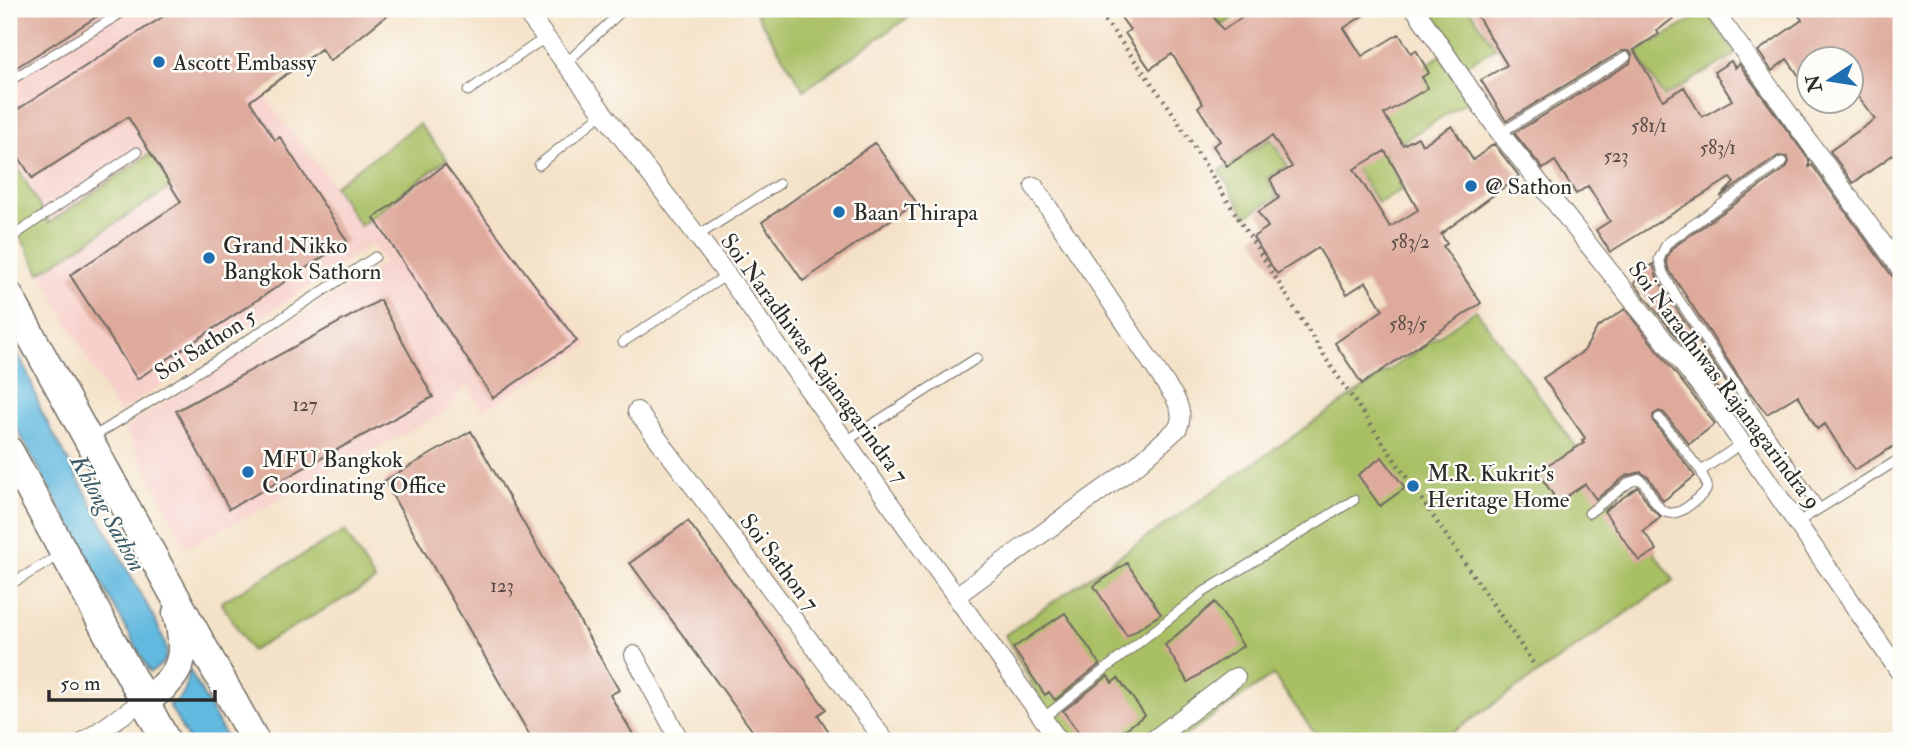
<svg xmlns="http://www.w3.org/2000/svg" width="1910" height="750" font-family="'IM FELL Double Pica',serif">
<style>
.built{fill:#f7d0cb}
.green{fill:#a8bf64;stroke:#6a7548;stroke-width:2}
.water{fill:#62b9df;stroke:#467285;stroke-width:2}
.building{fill:#deaa9b;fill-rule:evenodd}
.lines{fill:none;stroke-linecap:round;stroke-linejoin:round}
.service-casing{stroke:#716b62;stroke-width:11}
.minor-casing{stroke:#716b62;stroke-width:20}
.primary-casing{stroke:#716b62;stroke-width:31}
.path{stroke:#716b62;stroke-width:4.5;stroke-dasharray:2 5;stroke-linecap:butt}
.service{stroke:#fff;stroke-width:9}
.minor{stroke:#fff;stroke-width:18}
.primary{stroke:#fff;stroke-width:28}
.poi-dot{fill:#1f6fb2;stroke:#fdfcf7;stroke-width:2.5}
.labels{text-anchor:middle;stroke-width:5;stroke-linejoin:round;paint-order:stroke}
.number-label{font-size:19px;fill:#584b47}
.poi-label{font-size:23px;fill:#2b2b2b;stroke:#fdfcf7;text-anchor:start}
.street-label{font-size:23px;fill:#2b2b2b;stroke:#fdfcf7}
.water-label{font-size:24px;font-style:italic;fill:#3e5d6a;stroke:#fdfcf7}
</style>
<rect width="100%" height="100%" fill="#fdfcf7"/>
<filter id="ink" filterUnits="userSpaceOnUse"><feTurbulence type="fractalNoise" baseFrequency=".0143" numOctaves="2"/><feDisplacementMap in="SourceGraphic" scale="14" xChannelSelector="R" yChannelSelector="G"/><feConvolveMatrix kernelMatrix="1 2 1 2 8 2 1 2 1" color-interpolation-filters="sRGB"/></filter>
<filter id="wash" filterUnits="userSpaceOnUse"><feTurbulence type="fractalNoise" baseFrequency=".00686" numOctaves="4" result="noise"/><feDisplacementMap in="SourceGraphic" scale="28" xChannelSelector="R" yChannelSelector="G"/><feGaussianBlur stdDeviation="1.57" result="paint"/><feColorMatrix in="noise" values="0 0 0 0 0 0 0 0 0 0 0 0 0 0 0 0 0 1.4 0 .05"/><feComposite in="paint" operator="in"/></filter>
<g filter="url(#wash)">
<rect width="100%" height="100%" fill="#f4e2c8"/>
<path class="built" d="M 9,9 L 210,9 L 239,63 L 334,186 L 419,123 L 589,345 L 483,411 L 467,386 L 442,414 L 187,548 L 124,428 L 385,263 L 371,244 L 118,414 L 9,215 Z"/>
<path class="green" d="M 753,9 L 920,9 L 804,90 Z
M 1210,9 L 1246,9 L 1222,26 Z
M 1425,9 L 1469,9 L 1496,48 L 1464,66 Z
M 1706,12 L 1736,54 L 1664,97 L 1636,52 Z
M 1441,55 L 1471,99 L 1384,153 L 1403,189 L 1378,203 L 1357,171 L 1348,176 L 1388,92 Z
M 419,124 L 447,159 L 360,226 L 334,186 Z
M 1271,139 L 1288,166 L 1267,178 L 1277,197 L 1246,216 L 1220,171 Z
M 9,152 L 49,223 L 151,153 L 172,186 L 40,273 L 9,215 Z
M 1476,310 L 1674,580 L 1440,741 L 1320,741 L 1273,675 L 1177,741 L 1073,741 L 1042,703 L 1005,635 Z
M 345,531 L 375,581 L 251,651 L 221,602 Z"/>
<path class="water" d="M 9,334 L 30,379 L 41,411 L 155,620 C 164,642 178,658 150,672 L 9,414 Z
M 188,667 L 228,741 L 189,741 L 169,705 C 186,698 188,684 188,667 Z"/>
<g id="blocks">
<path class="building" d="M 9,9 L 109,9 L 9,72 Z
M 175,9 L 395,9 L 330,61 L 321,49 L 250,101 L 275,140 L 280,137 L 347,241 L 137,379 L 70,275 L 181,202 L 128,117 L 32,178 L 9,141 L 9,115 Z
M 1115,9 L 1208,9 L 1223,30 L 1254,9 L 1373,9 L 1344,28 L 1362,56 L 1399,34 L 1411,53 L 1416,50 L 1429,73 L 1422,77 L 1428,88 L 1384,114 L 1403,145 L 1418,137 L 1422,145 L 1452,126 L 1473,160 L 1494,144 L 1519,176 L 1441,234 L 1447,244 L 1443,246 L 1481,303 L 1362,384 L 1335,343 L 1383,310 L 1366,282 L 1347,294 L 1318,248 L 1277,274 L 1253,237 L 1268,227 L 1258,212 L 1279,198 L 1270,179 L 1292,167 L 1272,136 L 1227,166 L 1213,146 L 1220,141 L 1198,107 L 1203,104 L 1172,54 L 1150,69 L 1125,33 L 1130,30 ZM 1385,151 L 1418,210 L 1390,227 L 1354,169 Z
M 1473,9 L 1685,9 L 1657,31 L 1659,34 L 1634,50 L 1663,100 L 1684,87 L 1702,117 L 1732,100 L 1714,72 L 1731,61 L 1735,68 L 1739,64 L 1809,160 L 1809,167 L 1812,165 L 1892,276 L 1901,280 L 1901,442 L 1854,470 L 1825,424 L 1817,429 L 1798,395 L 1767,414 L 1742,382 L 1669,270 L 1666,260 L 1672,248 L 1786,168 L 1789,162 L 1787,157 L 1778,156 L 1720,197 L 1734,183 L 1730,178 L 1610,252 L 1596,230 L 1610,221 L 1588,186 L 1576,194 L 1555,161 L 1543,169 L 1514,133 L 1630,63 L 1632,54 L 1629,51 L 1622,51 L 1506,121 L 1481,80 L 1507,65 Z
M 1794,9 L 1901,9 L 1901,149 L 1853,183 L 1830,151 L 1875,119 L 1851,88 L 1851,60 L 1809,60 L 1809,90 L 1787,59 L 1772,71 L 1758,51 L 1802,20 Z
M 875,143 L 916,202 L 803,281 L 762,222 Z
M 445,165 L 577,341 L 493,398 L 374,218 Z
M 1653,264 L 1657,277 L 1671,301 L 1732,391 L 1725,398 L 1634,283 Z
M 380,300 L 433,397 L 229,509 L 176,411 Z
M 1625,309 L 1715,424 L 1689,444 L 1664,413 L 1659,411 L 1653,415 L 1654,422 L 1695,476 L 1663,501 L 1649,478 L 1641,472 L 1626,476 L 1596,499 L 1585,484 L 1558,502 L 1537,471 L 1584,443 L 1582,441 L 1585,438 L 1543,378 L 1584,351 L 1597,328 Z
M 471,431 L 619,690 L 610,695 L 637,741 L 533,741 L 384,481 Z
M 1382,457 L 1405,488 L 1380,506 L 1358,475 Z
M 1638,487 L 1651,508 L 1661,517 L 1643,531 L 1657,550 L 1639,561 L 1604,511 Z
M 688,521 L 826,709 L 818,715 L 835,741 L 760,741 L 630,563 Z
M 1127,563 L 1161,614 L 1127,636 L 1094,586 Z
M 1215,602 L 1243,646 L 1188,682 L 1165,645 Z
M 1065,613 L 1100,664 L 1055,700 L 1049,692 L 1045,695 L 1013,648 Z
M 1108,676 L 1112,683 L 1118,678 L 1145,715 L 1109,741 L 1085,741 L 1063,711 Z"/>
</g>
</g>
<g filter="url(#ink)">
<use href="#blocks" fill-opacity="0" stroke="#716b62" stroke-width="2"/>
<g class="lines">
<g class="service-casing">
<path id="service" d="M 566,63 L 624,9
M 9,81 L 128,9
M 468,91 L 546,37
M 1500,133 L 1626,57
M 1782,162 L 1667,243 L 1659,259 L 1663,273 L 1677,297 L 1819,508
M 539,165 L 603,113
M 697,236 L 779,184
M 9,239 L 137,152
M 623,342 L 727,275
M 1659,418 L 1701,471
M 93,437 L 217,360 L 375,257
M 846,441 L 977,358
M 1589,513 L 1630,482 L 1640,479 C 1649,487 1651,498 1659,507 C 1673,524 1694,502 1706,491 L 1707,485 L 1701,471 L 1741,444
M 1798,522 L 1901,458
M 9,585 L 62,554
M 1043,718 L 1202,593 L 1354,500"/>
</g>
<g class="minor-casing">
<path id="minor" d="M 524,9 L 727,275 L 1059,741
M 1415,9 L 1500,133 L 1717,407 L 1901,674
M 1713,9 L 1901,269
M 637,411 L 885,741
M 956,596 L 1138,464 L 1178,428 C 1183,417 1180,408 1175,398 L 1034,186
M 634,655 L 680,741
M 85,741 L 143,701
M 1152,741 L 1236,677"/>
</g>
<g class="primary-casing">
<path id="primary" d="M 9,296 L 255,741
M 9,451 L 166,741
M 143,701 C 182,679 189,655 177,613"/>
</g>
<path class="path" d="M 1097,9 L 1169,107 L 1328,362 L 1535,666"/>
<use href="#service" class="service"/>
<use href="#minor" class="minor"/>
<use href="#primary" class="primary"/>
</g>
</g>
<g class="poi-dot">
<circle cx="159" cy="62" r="7"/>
<circle cx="1471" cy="186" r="7"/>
<circle cx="839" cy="212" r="7"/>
<circle cx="209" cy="258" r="7"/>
<circle cx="248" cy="472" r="7"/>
<circle cx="1413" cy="486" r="7"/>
</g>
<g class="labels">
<g class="number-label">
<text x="1649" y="132">581/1</text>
<text x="1718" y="154">583/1</text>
<text x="1616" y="162">523</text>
<text x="1410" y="248">583/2</text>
<text x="1408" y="330">583/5</text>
<text x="305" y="411">127</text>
<text x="502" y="592">123</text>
</g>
<g class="poi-label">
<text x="173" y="70">Ascott Embassy</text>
<text x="1485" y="194">@ Sathon</text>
<text x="853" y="220">Baan Thirapa</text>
<text x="223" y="253">Grand Nikko<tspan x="223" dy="26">Bangkok Sathorn</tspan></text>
<text x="262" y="467">MFU Bangkok<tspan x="262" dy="26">Coordinating Office</tspan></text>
<text x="1427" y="481">M.R. Kukrit's<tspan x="1427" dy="26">Heritage Home</tspan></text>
</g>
<g class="street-label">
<text transform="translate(205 344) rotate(-32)" y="8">Soi Sathon 5</text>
<text transform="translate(815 358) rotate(54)" y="8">Soi Naradhiwas Rajanagarindra 7</text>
<text transform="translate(1725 385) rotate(53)" y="8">Soi Naradhiwas Rajanagarindra 9</text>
<text transform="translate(780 562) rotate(53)" y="8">Soi Sathon 7</text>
</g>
<g class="water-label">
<text transform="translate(108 513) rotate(61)" y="8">Khlong Sathon</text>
</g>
</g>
<rect width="1910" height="750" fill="none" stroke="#fdfcf7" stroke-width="35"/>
<g transform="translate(1830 80) rotate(258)"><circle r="33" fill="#fdfcf7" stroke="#a9a8a5" stroke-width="2"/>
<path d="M0-5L12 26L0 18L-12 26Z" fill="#1f6fb2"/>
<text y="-10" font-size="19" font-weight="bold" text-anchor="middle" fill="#2b2b2b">N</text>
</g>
<path d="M49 690v10h166v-10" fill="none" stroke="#2b2b2b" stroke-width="3.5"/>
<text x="60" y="690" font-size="21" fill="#2b2b2b" stroke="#fdfcf7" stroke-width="5" paint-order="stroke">50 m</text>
</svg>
